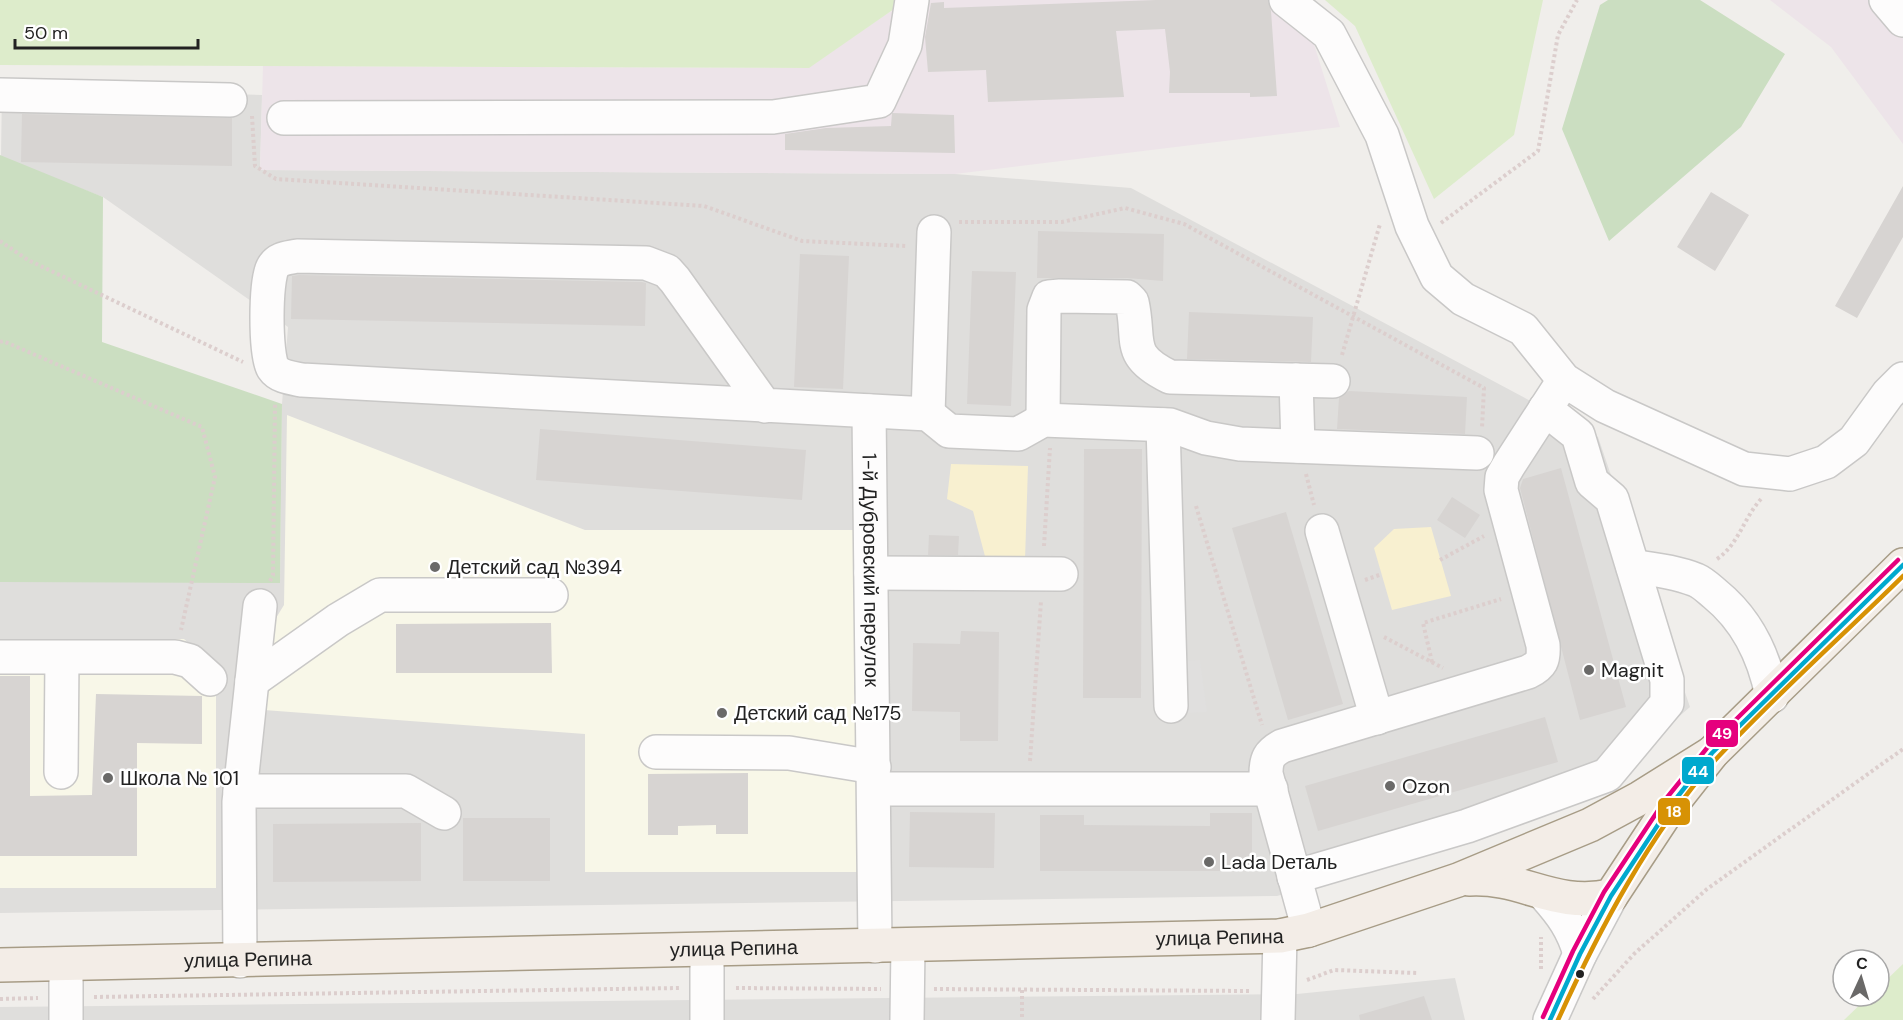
<svg xmlns="http://www.w3.org/2000/svg" width="1903" height="1020" font-family="'DM Sans',sans-serif">
<style>
.residential{fill:#dfdedc}
.industrial{fill:#ede4e9}
.education{fill:#f8f7e8}
.grass{fill:#ddeccb}
.forest{fill:#cbdec1}
.sand{fill:#f8f0d0}
.parking{fill:#e0dfde}
.building{fill:#d7d4d2}
.lines{fill:none;stroke-linecap:round;stroke-linejoin:round}
.minor-casing{stroke:#c9c8c7;stroke-width:36}
.major-casing{stroke:#a79c86;stroke-width:36}
.path{stroke:#dccecd;stroke-width:4;stroke-dasharray:3 3;stroke-linecap:butt}
.minor{stroke:#fdfcfc;stroke-width:33}
.major{stroke:#f3ede7;stroke-width:33}
.bus-1-casing{stroke:#fff;stroke-width:9}
.bus-2-casing{stroke:#fff;stroke-width:9}
.bus-3-casing{stroke:#fff;stroke-width:9}
.bus-1{stroke:#00a9ce;stroke-width:4.5}
.bus-2{stroke:#d79205;stroke-width:4.5}
.bus-3{stroke:#e5007d;stroke-width:4.5}
.poi-dot{fill:#6a6968;stroke:#fff;stroke-width:2}
.bus-dot{fill:#222;stroke:#fff;stroke-width:2}
.labels{text-anchor:middle;stroke-width:5;stroke-linejoin:round;paint-order:stroke}
.poi-label{font-size:20px;fill:#222;stroke:#fff;text-anchor:start}
.street-label{font-size:20px;fill:#222;stroke:#fff}
.line-badge{stroke:#fff;stroke-width:2}
.badge-label{font-size:16px;text-anchor:middle;font-weight:bold;fill:#fff}
</style>
<rect width="100%" height="100%" fill="#f0eeeb"/>
<path class="residential" d="M 2,88 L 262,95 L 260,170 L 955,174 L 1131,188 L 1598,437 L 1690,707 L 1603,782 L 1468,840 L 1277,896 L 0,913 L 0,582 L 280,582 L 282,404 L 288,327 L 103,197 L 1,158 Z
M 1455,978 L 1465,1020 L 0,1020 L 0,1007 L 1297,994 Z"/>
<path class="industrial" d="M 907,0 L 1300,0 L 1340,127 L 955,174 L 260,170 L 263,66 L 808,68 Z
M 1770,0 L 1903,0 L 1903,144 L 1831,47 Z"/>
<path class="education" d="M 287,415 L 585,530 L 854,530 L 854,692 L 866,749 L 866,872 L 585,872 L 585,734 L 264,710 L 265,636 L 284,605 Z
M 0,639 L 184,639 L 216,668 L 216,888 L 0,888 Z"/>
<path class="grass" d="M 0,0 L 907,0 L 809,68 L 0,65 Z
M 1325,0 L 1543,0 L 1514,135 L 1434,199 L 1355,26 Z
M 1903,964 L 1903,1020 L 1844,1020 L 1869,996 L 1879,996 L 1879,987 Z"/>
<path class="forest" d="M 1608,0 L 1700,0 L 1785,54 L 1741,127 L 1609,241 L 1562,129 L 1600,5 Z
M 0,155 L 103,197 L 102,342 L 282,404 L 280,583 L 0,582 Z"/>
<path class="sand" d="M 951,464 L 1028,466 L 1025,560 L 986,560 L 973,511 L 947,499 Z
M 1431,527 L 1451,596 L 1392,610 L 1374,548 L 1394,529 Z"/>
<path class="parking" d="M 1200,660 L 1207,712 L 1161,714 L 1155,663 Z"/>
<path class="building" d="M 1156,0 L 1268,0 L 1271,11 L 1277,96 L 1250,97 L 1250,93 L 1169,93 L 1170,72 L 1165,29 L 1116,31 L 1124,97 L 988,102 L 986,70 L 928,72 L 925,37 L 931,3 L 944,2 L 944,8 Z
M 892,113 L 954,115 L 955,153 L 785,150 L 785,134 L 826,128 L 891,126 Z
M 22,114 L 232,118 L 232,166 L 21,162 Z
M 1903,186 L 1903,237 L 1857,318 L 1835,306 Z
M 1711,192 L 1749,215 L 1715,271 L 1677,247 Z
M 1038,231 L 1164,234 L 1163,281 L 1127,278 L 1037,278 Z
M 800,254 L 849,256 L 843,389 L 794,387 Z
M 972,271 L 1016,272 L 1011,406 L 967,404 Z
M 299,275 L 642,282 L 646,283 L 645,326 L 291,319 L 292,276 Z
M 1189,312 L 1313,317 L 1311,362 L 1187,359 Z
M 1349,391 L 1467,397 L 1465,434 L 1337,429 L 1339,398 Z
M 540,429 L 806,450 L 802,500 L 536,480 Z
M 1084,449 L 1142,449 L 1141,698 L 1083,698 Z
M 1561,468 L 1626,707 L 1580,720 L 1520,488 L 1523,479 Z
M 1452,497 L 1480,515 L 1465,538 L 1437,520 Z
M 1286,512 L 1343,704 L 1288,720 L 1232,528 Z
M 929,535 L 959,536 L 958,555 L 928,555 Z
M 551,623 L 552,673 L 396,673 L 396,624 Z
M 961,631 L 999,632 L 998,741 L 960,741 L 960,712 L 912,711 L 913,643 L 960,644 Z
M 0,676 L 30,676 L 30,796 L 92,795 L 96,694 L 202,696 L 202,744 L 137,743 L 137,856 L 0,856 Z
M 1545,717 L 1558,762 L 1318,831 L 1305,786 Z
M 748,773 L 748,834 L 716,834 L 716,825 L 678,826 L 678,835 L 648,835 L 648,774 Z
M 910,812 L 995,813 L 994,868 L 909,867 Z
M 1210,813 L 1252,813 L 1252,871 L 1040,871 L 1040,815 L 1084,815 L 1084,825 L 1210,826 Z
M 463,818 L 550,818 L 550,881 L 463,881 Z
M 421,823 L 421,881 L 273,882 L 273,824 Z
M 1424,996 L 1432,1020 L 1360,1020 L 1359,1015 Z"/>
<g class="lines">
<g class="minor-casing">
<g id="minor">
<path d="M 1286,0 L 1329,34 L 1382,135 L 1412,226 L 1437,277 L 1463,299 L 1523,329 L 1564,380 L 1605,406 L 1744,469 L 1790,474 L 1826,462 L 1854,441 L 1888,394 L 1903,379"/>
<path d="M 1886,0 L 1903,20"/>
<path d="M 0,95 L 230,100"/>
<path d="M 284,118 L 773,117 L 879,101 L 905,45 L 912,0"/>
<path d="M 1296,380 L 1298,446"/>
<path d="M 765,406 L 675,280 L 667,271 L 646,263 L 297,256 C 288,258 278,258 273,267 C 265,279 265,356 273,368 C 279,377 292,378 302,380 L 928,414 L 949,431 L 1018,434 L 1043,420 L 1170,425 L 1206,438 L 1240,444 L 1477,453"/>
<path id="s1" d="M 869,411 L 875,946"/>
<path d="M 928,414 L 934,232"/>
<path d="M 1043,420 L 1044,310 L 1049,297 L 1060,296 L 1127,297 L 1132,302 C 1141,342 1125,355 1170,377 L 1333,381"/>
<path d="M 1163,425 L 1171,706"/>
<path d="M 1322,531 L 1377,718"/>
<path d="M 1633,567 C 1654,569 1676,572 1696,580 C 1703,583 1709,589 1715,594 C 1747,620 1764,655 1772,696"/>
<path d="M 871,573 L 1061,574"/>
<path d="M 0,657 L 175,657 L 190,661 L 210,679"/>
<path d="M 252,681 L 338,620 L 380,595 L 551,595"/>
<path d="M 656,752 L 789,753 L 874,767"/>
<path d="M 61,772 L 62,658"/>
<path d="M 874,789 L 1271,789"/>
<path d="M 240,791 L 406,791 L 444,813"/>
<path d="M 1294,877 L 1467,826 L 1607,775 L 1667,703 L 1667,680 L 1612,499 L 1592,482 L 1578,435 L 1545,409"/>
<path d="M 1545,895 C 1562,914 1573,929 1580,954"/>
<path d="M 1309,930 L 1266,774 C 1266,759 1269,753 1282,746 L 1528,672 C 1542,665 1544,660 1543,645 L 1501,490 L 1502,477 L 1509,465 L 1564,380"/>
<path d="M 707,950 L 707,1020"/>
<path d="M 240,961 L 239,802 L 260,606"/>
<path d="M 66,964 L 66,1020"/>
<path d="M 907,1020 L 908,945"/>
<path d="M 1278,1020 L 1280,936"/>
<path d="M 1550,1020 L 1580,954 L 1611,896"/>
</g>
</g>
<g class="major-casing">
<g id="major">
<path d="M 1469,879 C 1524,876 1552,908 1611,896 L 1671,805 L 1712,753 L 1903,565"/>
<path id="s2" d="M 0,965 L 1280,936 L 1309,930 L 1458,880 L 1590,825 L 1640,798 L 1712,753"/>
</g>
</g>
<path class="path" d="M 252,116 L 255,166 L 276,179 L 704,206 L 802,241 L 907,246
M 959,222 L 1062,222 L 1125,208 L 1184,224 L 1484,388 L 1482,428
M 1441,223 L 1538,151 L 1558,35 L 1577,0
M 0,241 L 28,260 L 243,362
M 0,342 L 3,341 L 202,427 L 215,477 L 181,630
M 1342,355 L 1380,224
M 1306,474 L 1314,505
M 1196,506 L 1262,725
M 1044,546 L 1050,448
M 1717,559 C 1739,544 1743,519 1761,499
M 1440,560 L 1484,536
M 1365,580 L 1382,574
M 270,581 L 273,575 L 275,403
M 1384,637 L 1443,668
M 1432,662 L 1423,623 L 1501,599
M 1030,761 L 1041,601
M 1541,969 L 1541,937
M 1307,980 L 1334,970 L 1417,973
M 736,988 L 881,989
M 934,989 L 1250,991
M 1022,990 L 1022,1020
M 94,997 L 680,988
M 0,999 L 38,998
M 1593,999 L 1634,954 L 1707,889 L 1903,749"/>
<use href="#minor" class="minor"/>
<use href="#major" class="major"/>
<g class="bus-1-casing">
<path id="bus-1" d="M 1550,1020 L 1580,954 L 1611,896 L 1671,805 L 1712,753 L 1903,565"/>
</g>
<g class="bus-2-casing">
<path id="bus-2" d="M 1558,1020 C 1599,930 1651,831 1718,757 C 1777,694 1842,636 1903,576"/>
</g>
<g class="bus-3-casing">
<path id="bus-3" d="M 1543,1017 L 1573,951 L 1604,892 L 1665,800 L 1707,748 L 1898,560"/>
</g>
<use href="#bus-1" class="bus-1"/>
<use href="#bus-2" class="bus-2"/>
<use href="#bus-3" class="bus-3"/>
</g>
<g class="poi-dot">
<circle cx="435" cy="567" r="6"/>
<circle cx="1589" cy="670" r="6"/>
<circle cx="722" cy="713" r="6"/>
<circle cx="108" cy="778" r="6"/>
<circle cx="1390" cy="786" r="6"/>
<circle cx="1209" cy="862" r="6"/>
</g>
<circle class="bus-dot" cx="1580" cy="974" r="5"/>
<g class="labels">
<g class="poi-label">
<text x="447" y="574">Детский сад №394</text>
<text x="1601" y="677">Magnit</text>
<text x="734" y="720">Детский сад №175</text>
<text x="120" y="785">Школа № 101</text>
<text x="1402" y="793">Ozon</text>
<text x="1221" y="869">Lada Dеталь</text>
</g>
<g class="street-label">
<text dy="7" stroke="none"><textPath href="#s1" startOffset="159">1-й Дубровский переулок</textPath></text>
<text dy="7" stroke="none"><textPath href="#s2" startOffset="1220">улица Репина</textPath></text>
<text dy="7" stroke="none"><textPath href="#s2" startOffset="734">улица Репина</textPath></text>
<text dy="7" stroke="none"><textPath href="#s2" startOffset="248">улица Репина</textPath></text>
</g>
</g>
<g class="line-badge">
<rect x="1705" y="719" width="34" height="29" rx="6" fill="#e5007d"/>
<rect x="1681" y="756" width="34" height="29" rx="6" fill="#00a9ce"/>
<rect x="1657" y="797" width="34" height="29" rx="6" fill="#d79205"/>
</g>
<g class="badge-label">
<text x="1722" y="739">49</text>
<text x="1698" y="777">44</text>
<text x="1674" y="817">18</text>
</g>
<g transform="translate(1861 978) rotate(4)"><circle r="28" fill="#ffffff" stroke="#a7a7a7" stroke-width="1.5"/>
<path d="M0-4.5L10 22L0 15L-10 22Z" fill="#6a6968"/>
<text y="-9" font-size="16" font-weight="bold" text-anchor="middle" fill="#222222">С</text>
</g>
<path d="M15 39v9h183v-9" fill="none" stroke="#222222" stroke-width="3"/>
<text x="24" y="39" font-size="18" fill="#222222" stroke="#ffffff" stroke-width="4.5" paint-order="stroke">50 m</text>
</svg>
